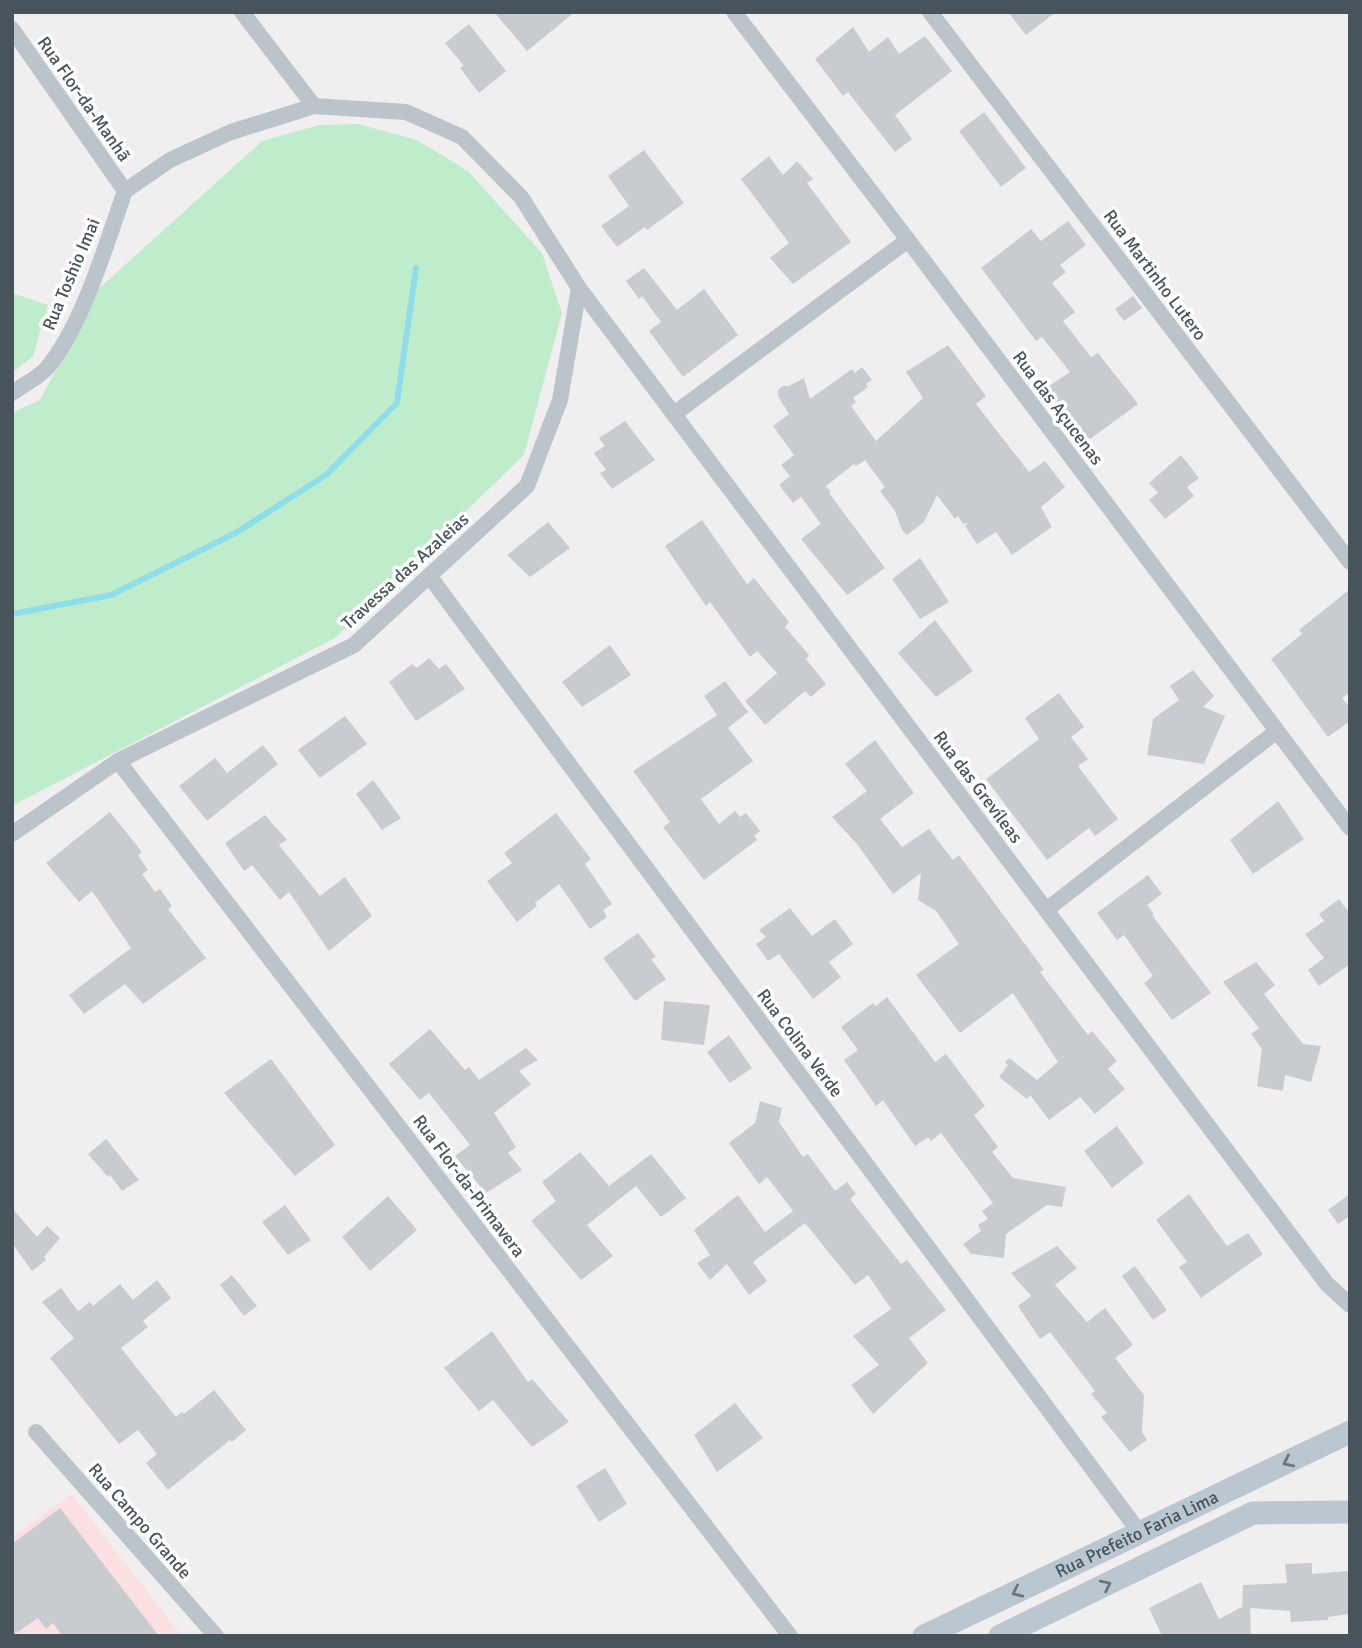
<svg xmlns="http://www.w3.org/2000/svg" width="1362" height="1648" font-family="Signika,sans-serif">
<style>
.medical{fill:#fae0e0}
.green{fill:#bfedcc}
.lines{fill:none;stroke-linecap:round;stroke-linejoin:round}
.stream{stroke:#8ddee8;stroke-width:6}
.building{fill:#c8ccd1}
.street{stroke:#bbc4cb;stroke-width:16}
.secondary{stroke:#bbc7d0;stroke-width:23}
.oneway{stroke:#6a767e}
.labels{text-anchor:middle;stroke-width:7;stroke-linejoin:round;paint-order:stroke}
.street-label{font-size:18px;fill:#47545b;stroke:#fff}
</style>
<rect width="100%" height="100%" fill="#f1eeef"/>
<path class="medical" d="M 71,1494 L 182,1636 L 12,1636 L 12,1538 Z"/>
<path class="green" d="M 358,124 L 417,140 L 468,171 L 542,253 L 562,313 L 524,455 L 335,638 L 12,806 L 12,413 L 40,400 L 82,320 L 94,293 L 262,141 L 319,125 Z
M 12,293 L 48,305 L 33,356 L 12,373 Z"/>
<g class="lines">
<path class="stream" d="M 12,614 L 111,595 L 234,534 L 326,475 L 397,403 L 416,268"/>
</g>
<path class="building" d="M 494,12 L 575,12 L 527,51 Z
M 1008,12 L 1056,12 L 1026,35 Z
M 469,24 L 506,71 L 479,93 L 460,68 L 464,66 L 445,43 Z
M 853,27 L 869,52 L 888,37 L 899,54 L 925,36 L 952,71 L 895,115 L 912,139 L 895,152 L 848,92 L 843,96 L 815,59 Z
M 984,112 L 1026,168 L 1001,187 L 959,131 Z
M 644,150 L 684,203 L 647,230 L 645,227 L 617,247 L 601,226 L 629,206 L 608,176 Z
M 769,156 L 783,175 L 797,161 L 813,179 L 807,183 L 851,242 L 793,284 L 770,258 L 789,243 L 741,179 Z
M 1068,221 L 1086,245 L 1060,265 L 1066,272 L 1052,283 L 1075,312 L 1063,321 L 1091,357 L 1098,353 L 1138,404 L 1086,442 L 1043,390 L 1070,372 L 1042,337 L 1036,341 L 981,268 L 1031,229 L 1041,241 Z
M 644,268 L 677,310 L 704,289 L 738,335 L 683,377 L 649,331 L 661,322 L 642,296 L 639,299 L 626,281 Z
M 1133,296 L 1142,308 L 1124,321 L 1115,309 Z
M 948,345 L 986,396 L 976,404 L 1029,472 L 1045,461 L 1065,487 L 1041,507 L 1052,527 L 1012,555 L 996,532 L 977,544 L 965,526 L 968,523 L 963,524 L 958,516 L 955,519 L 937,495 L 924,522 L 907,535 L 902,530 L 895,511 L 880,491 L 885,487 L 865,460 L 856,466 L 854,464 L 826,486 L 831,492 L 829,493 L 885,568 L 847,595 L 801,539 L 821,524 L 801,497 L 793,503 L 779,485 L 790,476 L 781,465 L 794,455 L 773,426 L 789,414 L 778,396 L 778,390 L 783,386 L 789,386 L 804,378 L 810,399 L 852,369 L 855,373 L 862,367 L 872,380 L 866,384 L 868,387 L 853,398 L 856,402 L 851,406 L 876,441 L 923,398 L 906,372 Z
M 625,421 L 655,460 L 612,489 L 600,473 L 606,470 L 594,453 L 605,446 L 599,438 Z
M 1181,455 L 1199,478 L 1187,487 L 1194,496 L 1165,519 L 1149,500 L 1158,493 L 1149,483 Z
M 702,520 L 747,584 L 754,578 L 789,622 L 785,627 L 809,655 L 806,659 L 826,684 L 811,697 L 805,691 L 765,725 L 745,701 L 777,673 L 757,651 L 750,657 L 710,602 L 706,606 L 665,546 Z
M 548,522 L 570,548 L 530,577 L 507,555 Z
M 920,558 L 949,602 L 920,619 L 892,579 Z
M 1350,589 L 1350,692 L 1342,698 L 1350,708 L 1350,721 L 1328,737 L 1271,659 L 1302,634 L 1299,630 Z
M 935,620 L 973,671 L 936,697 L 898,653 Z
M 610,645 L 631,675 L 582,707 L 562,682 Z
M 429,658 L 439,669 L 446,664 L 465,689 L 416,721 L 389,682 L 412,664 L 417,668 Z
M 1193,670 L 1214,696 L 1203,707 L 1225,716 L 1204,764 L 1147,755 L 1153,719 L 1179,700 L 1170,686 Z
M 725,681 L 748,712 L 728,728 L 753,761 L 701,799 L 719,824 L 735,811 L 740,817 L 746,813 L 760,831 L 754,836 L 757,840 L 704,880 L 663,827 L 670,822 L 633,771 L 717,715 L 704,696 Z
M 1059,693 L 1084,727 L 1071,737 L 1088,759 L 1078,766 L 1118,819 L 1095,836 L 1089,828 L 1047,860 L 986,779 L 1039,739 L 1025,718 Z
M 345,716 L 367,744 L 320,778 L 298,750 Z
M 875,740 L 914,793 L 880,819 L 902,847 L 929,829 L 953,860 L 959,855 L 1044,970 L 1040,972 L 1088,1035 L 1092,1031 L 1117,1061 L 1108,1069 L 1125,1089 L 1095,1114 L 1080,1097 L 1049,1120 L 1030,1095 L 1027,1099 L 999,1077 L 1008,1065 L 1005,1062 L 1009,1058 L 1037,1080 L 1058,1062 L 1013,993 L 960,1033 L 916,975 L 959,944 L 936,911 L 918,900 L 921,873 L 893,894 L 857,844 L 832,817 L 867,791 L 845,764 Z
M 263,745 L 278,764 L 207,821 L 179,786 L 215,758 L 227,773 Z
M 373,780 L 401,818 L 382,830 L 356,794 Z
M 1278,801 L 1304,839 L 1253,874 L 1230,840 Z
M 110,812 L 142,852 L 138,855 L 148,870 L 142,874 L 155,892 L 160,889 L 172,906 L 168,909 L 206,958 L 143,1004 L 125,984 L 84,1014 L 69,995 L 131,948 L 92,891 L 79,902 L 46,863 Z
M 556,813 L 591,859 L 585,864 L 612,904 L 603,910 L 607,917 L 590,929 L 559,884 L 535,903 L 537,906 L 517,922 L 487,881 L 512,863 L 504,853 Z
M 265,815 L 287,840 L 279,845 L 320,896 L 345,877 L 372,916 L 329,951 L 289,892 L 280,900 L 252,865 L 244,871 L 225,843 Z
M 1148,875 L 1162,894 L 1147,905 L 1154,914 L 1152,915 L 1211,993 L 1172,1020 L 1144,983 L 1153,976 L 1124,935 L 1117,940 L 1097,913 Z
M 1339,899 L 1350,914 L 1350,964 L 1319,986 L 1308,970 L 1324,958 L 1305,934 L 1324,921 L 1319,914 Z
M 790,908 L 812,936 L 835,919 L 853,944 L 829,962 L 841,977 L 813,999 L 779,954 L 768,961 L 756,944 L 766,937 L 759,930 Z
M 638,933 L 656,957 L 651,959 L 666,979 L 635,1001 L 603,958 Z
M 1256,962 L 1275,985 L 1264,994 L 1303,1044 L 1321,1046 L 1311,1082 L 1285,1075 L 1283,1091 L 1257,1086 L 1262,1049 L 1251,1034 L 1259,1028 L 1223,982 Z
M 887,997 L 935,1062 L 946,1054 L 985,1106 L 974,1115 L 998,1147 L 992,1152 L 1013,1178 L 1066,1187 L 1062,1207 L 1047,1205 L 1006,1234 L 1004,1258 L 971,1254 L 963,1244 L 981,1231 L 978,1225 L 988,1219 L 982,1211 L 993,1203 L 941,1133 L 931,1141 L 928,1137 L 915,1146 L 883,1100 L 876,1106 L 844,1060 L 858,1050 L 841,1027 L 873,1003 L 876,1006 Z
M 664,1001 L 710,1005 L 704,1045 L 661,1040 Z
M 430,1029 L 465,1070 L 469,1067 L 479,1080 L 526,1048 L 538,1060 L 519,1071 L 531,1084 L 494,1113 L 516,1147 L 508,1153 L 522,1170 L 486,1193 L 455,1156 L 470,1145 L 429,1093 L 420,1100 L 389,1064 Z
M 729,1035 L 752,1068 L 730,1083 L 707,1052 Z
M 271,1059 L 335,1145 L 295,1176 L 224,1093 Z
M 760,1101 L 782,1108 L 779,1122 L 803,1157 L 808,1154 L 835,1191 L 847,1182 L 856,1194 L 850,1199 L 901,1264 L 907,1260 L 946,1310 L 909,1338 L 928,1363 L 873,1414 L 851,1385 L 879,1365 L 853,1336 L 891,1309 L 868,1275 L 855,1285 L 805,1223 L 753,1262 L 767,1281 L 749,1295 L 727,1264 L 710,1280 L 697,1263 L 710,1255 L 694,1230 L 738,1195 L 765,1232 L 793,1211 L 767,1177 L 759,1184 L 729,1143 L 755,1123 Z
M 1117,1126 L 1144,1163 L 1112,1188 L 1084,1151 Z
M 106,1139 L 139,1180 L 122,1191 L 110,1175 L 108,1177 L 88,1154 Z
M 580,1152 L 609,1186 L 651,1154 L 686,1198 L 661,1217 L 636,1186 L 587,1225 L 613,1256 L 581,1280 L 531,1221 L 556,1201 L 542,1182 Z
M 1189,1194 L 1227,1246 L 1248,1233 L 1263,1254 L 1201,1298 L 1179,1267 L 1187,1262 L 1156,1220 Z
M 1350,1194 L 1350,1216 L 1338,1224 L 1328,1210 Z
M 388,1196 L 417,1230 L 370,1271 L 342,1237 Z
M 285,1205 L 311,1240 L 288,1255 L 262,1222 Z
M 12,1208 L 37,1237 L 47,1226 L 60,1238 L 44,1257 L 46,1260 L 32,1271 L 12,1243 Z
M 1057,1246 L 1077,1268 L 1055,1285 L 1087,1322 L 1105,1308 L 1133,1345 L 1115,1358 L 1144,1395 L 1142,1432 L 1147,1440 L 1130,1452 L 1101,1417 L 1107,1413 L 1091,1394 L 1095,1391 L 1050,1332 L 1040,1339 L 1018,1306 L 1031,1296 L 1011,1273 Z
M 1135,1266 L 1167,1310 L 1153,1320 L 1122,1276 Z
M 232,1275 L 257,1306 L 244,1316 L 220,1285 Z
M 157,1280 L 171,1298 L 143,1321 L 148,1327 L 121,1348 L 176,1417 L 182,1412 L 184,1414 L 214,1390 L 246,1430 L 232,1442 L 230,1440 L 168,1490 L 146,1463 L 157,1454 L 138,1430 L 119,1444 L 50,1358 L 74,1338 L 42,1302 L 61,1288 L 78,1311 L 90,1302 L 93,1306 L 120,1284 L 133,1300 Z
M 492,1331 L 528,1382 L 532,1379 L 569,1422 L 532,1447 L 493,1400 L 479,1411 L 444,1368 Z
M 735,1403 L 763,1438 L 717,1472 L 694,1435 Z
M 605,1468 L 627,1504 L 599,1522 L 576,1486 Z
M 60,1508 L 159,1636 L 62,1636 L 53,1623 L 46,1629 L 38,1618 L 12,1636 L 12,1544 Z
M 1312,1563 L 1312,1574 L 1348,1571 L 1350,1614 L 1328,1617 L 1328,1620 L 1291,1622 L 1290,1611 L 1250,1608 L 1251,1636 L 1162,1636 L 1149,1608 L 1201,1582 L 1219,1619 L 1242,1607 L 1243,1585 L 1287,1583 L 1285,1564 Z"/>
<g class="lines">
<path class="street" d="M 242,12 L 314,106
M 734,12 L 908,240 L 1350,828
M 930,12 L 1350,562
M 12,29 L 125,191
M 125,191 L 170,160 L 231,132 L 314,106 L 406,112 L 462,137 L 521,197 L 579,288 L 1327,1284 L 1350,1305
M 12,393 C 23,385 38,378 47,368 C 83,325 106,244 125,191
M 674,414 L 908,240
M 430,577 L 1140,1533
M 118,761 L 790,1636
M 12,834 L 118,761 L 354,645 L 527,486 L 560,400 L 579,288
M 1046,910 L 1277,731
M 36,1432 L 216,1636"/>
<g class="secondary">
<path id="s1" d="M 924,1636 L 1350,1432"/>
<path d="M 1000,1636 L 1253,1513 L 1350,1512"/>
</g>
</g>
<defs><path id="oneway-chevron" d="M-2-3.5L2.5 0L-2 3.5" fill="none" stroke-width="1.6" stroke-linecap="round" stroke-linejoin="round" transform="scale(1.75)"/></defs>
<g class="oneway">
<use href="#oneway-chevron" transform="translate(1288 1462) rotate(154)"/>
<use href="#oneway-chevron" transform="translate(1106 1585) rotate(-26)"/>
<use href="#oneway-chevron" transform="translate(1017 1592) rotate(155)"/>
</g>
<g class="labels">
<g class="street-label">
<text transform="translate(84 99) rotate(55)" y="6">Rua Flor-da-Manhã</text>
<text transform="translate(71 274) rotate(-67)" y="6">Rua Toshio Imai</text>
<text transform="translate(1155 275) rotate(53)" y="6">Rua Martinho Lutero</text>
<text transform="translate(1058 408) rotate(53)" y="6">Rua das Açucenas</text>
<text transform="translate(405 571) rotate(-42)" y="6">Travessa das Azaleias</text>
<text transform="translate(978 787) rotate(53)" y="6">Rua das Grevíleas</text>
<text transform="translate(800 1043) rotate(53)" y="6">Rua Colina Verde</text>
<text transform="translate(469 1186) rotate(53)" y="6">Rua Flor-da-Primavera</text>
<text transform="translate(140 1521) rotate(49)" y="6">Rua Campo Grande</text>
<text dy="6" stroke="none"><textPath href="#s1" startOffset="236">Rua Prefeito Faria Lima</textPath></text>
</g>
</g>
<rect width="1362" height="1648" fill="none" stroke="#47545b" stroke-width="28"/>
</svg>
